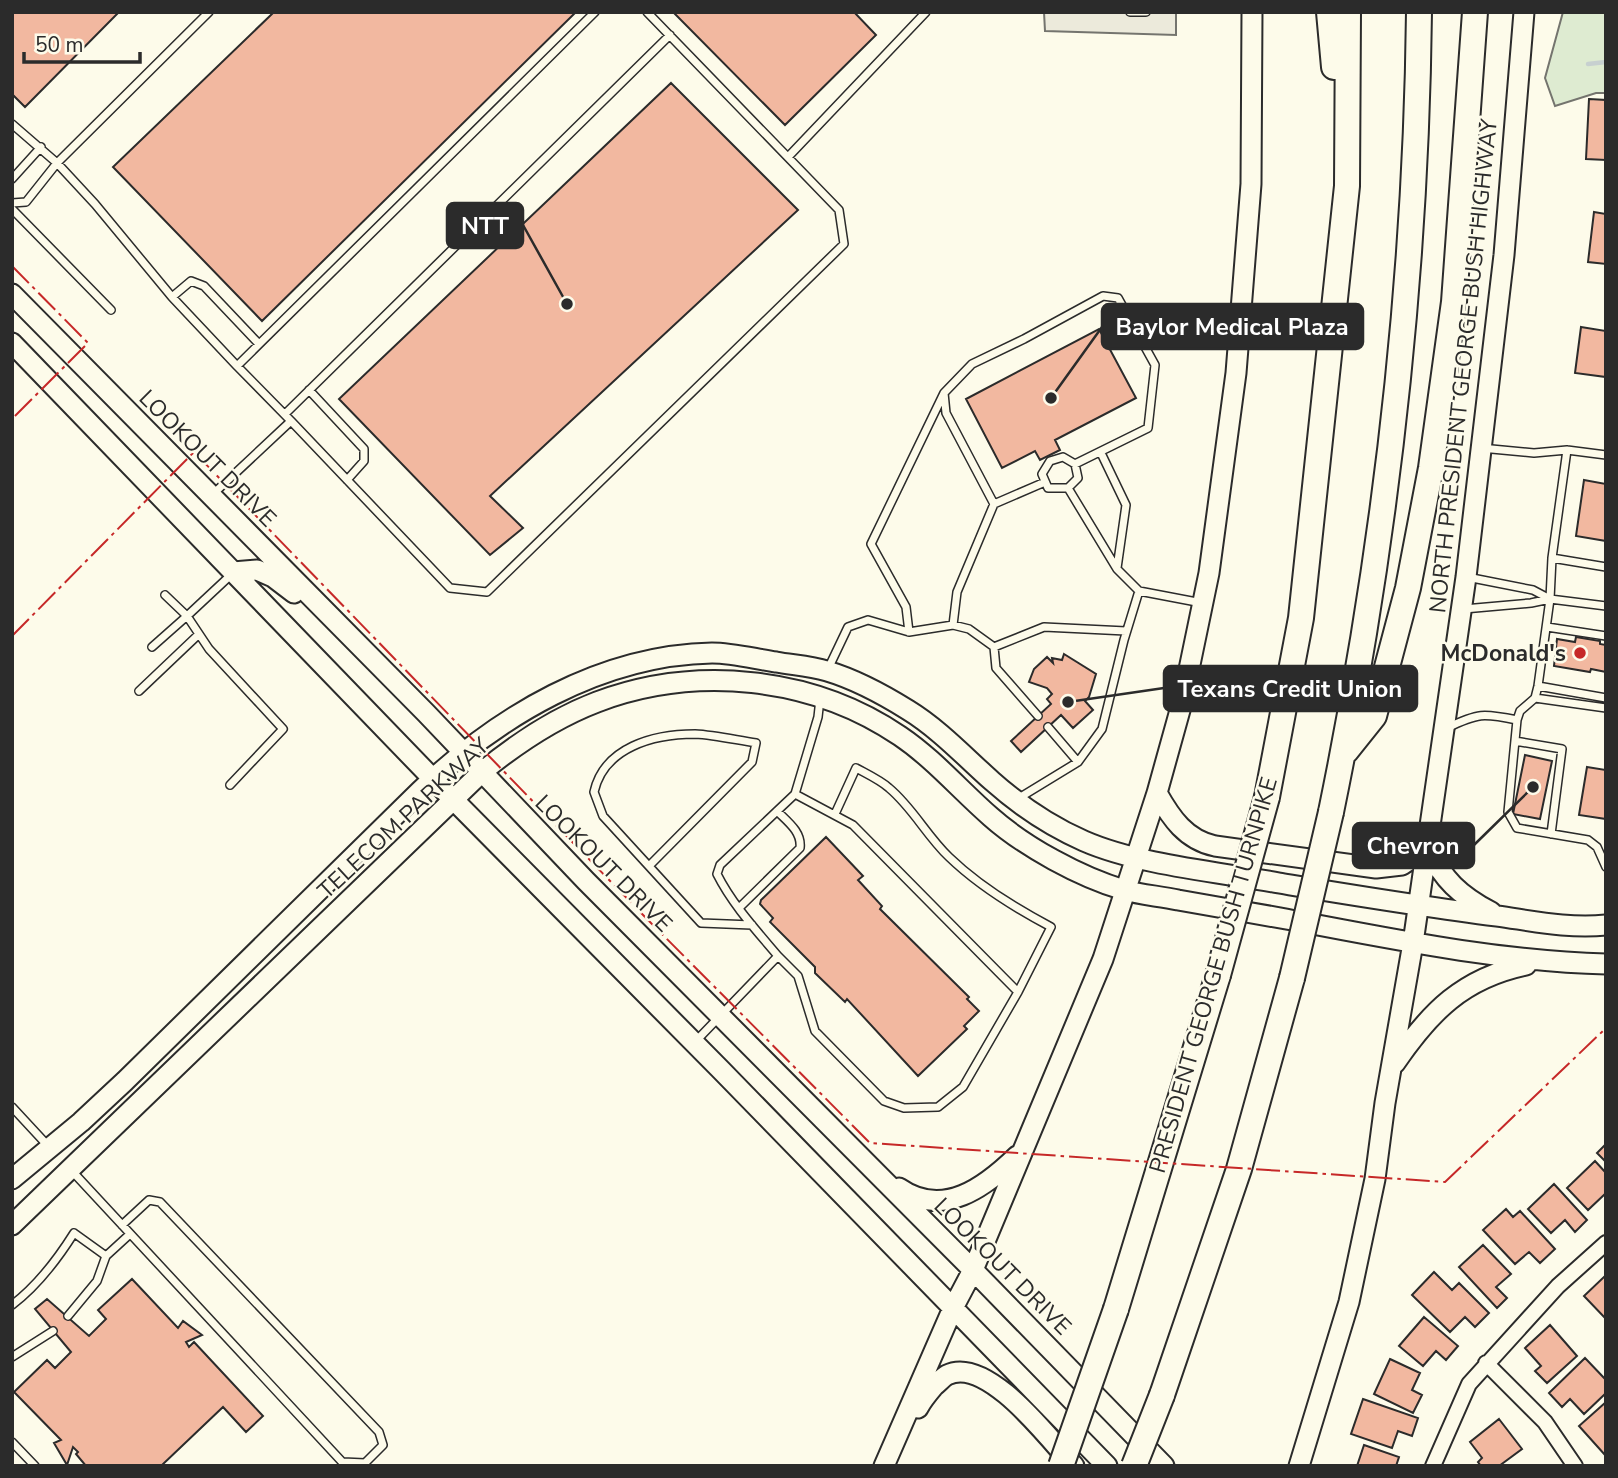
<svg xmlns="http://www.w3.org/2000/svg" width="1618" height="1478" font-family="'Nunito Sans',sans-serif">
<style>
.green{fill:#deebd1;stroke:#74746e;stroke-width:2}
.parking{fill:#eceadb;stroke:#74746e;stroke-width:2}
.lines{fill:none;stroke-linecap:round;stroke-linejoin:round}
.stream{stroke:#c7d0d0;stroke-width:4.5}
.building{fill:#f2b8a0;stroke:#2b2b2b;stroke-width:2}
.lane-casing{stroke:#2b2b2b;stroke-width:10}
.street-casing{stroke:#2b2b2b;stroke-width:18}
.secondary-casing{stroke:#2b2b2b;stroke-width:23}
.highway-casing{stroke:#2b2b2b;stroke-width:28}
.lane{stroke:#fdfbea;stroke-width:7}
.street{stroke:#fdfbea;stroke-width:14}
.secondary{stroke:#fdfbea;stroke-width:19}
.highway{stroke:#fdfbea;stroke-width:24}
.highway-bridge-casing{stroke:#2b2b2b;stroke-width:28;stroke-linecap:butt}
.highway-bridge{stroke:#fdfbea;stroke-width:24}
.power{stroke:#c62828;stroke-width:2;stroke-dasharray:24 5 3.5 5;stroke-linecap:butt}
.poi-dot{fill:#c62828;stroke:#fdfbea;stroke-width:2.5}
.labels{text-anchor:middle;stroke-width:5;stroke-linejoin:round;paint-order:stroke}
.street-label{font-size:23px;fill:#2b2b2b;stroke:#fdfbea}
.poi-label{font-size:23px;font-weight:bold;fill:#2b2b2b;stroke:#fdfbea;text-anchor:end}
.leader{fill:none;stroke:#2b2b2b;stroke-width:2.5}
.callout-dot{fill:#2b2b2b;stroke:#fdfbea;stroke-width:2.5}
.callout{fill:#2b2b2b;stroke:#2b2b2b;stroke-width:2.5}
.callout-label{font-size:24px;text-anchor:middle;font-weight:bold;fill:#fff}
</style>
<rect width="100%" height="100%" fill="#fdfbea"/>
<path class="green" d="M 1563,12 L 1606,12 L 1606,93 L 1596,93 L 1555,106 L 1545,78 Z"/>
<path class="parking" d="M 1044,12 L 1176,12 L 1176,35 L 1045,31 Z"/>
<g class="lines">
<path class="stream" d="M 1588,64 L 1606,62"/>
</g>
<path class="building" d="M 12,12 L 119,12 L 25,107 L 12,94 Z
M 274,12 L 576,12 L 262,321 L 113,167 Z
M 673,12 L 854,12 L 876,35 L 785,125 Z
M 671,83 L 798,210 L 490,496 L 523,528 L 490,555 L 339,399 Z
M 1589,99 L 1606,100 L 1606,160 L 1586,159 Z
M 1594,212 L 1606,214 L 1606,264 L 1588,262 Z
M 1581,327 L 1606,331 L 1606,377 L 1575,373 Z
M 1099,329 L 1136,398 L 1055,440 L 1060,450 L 1040,460 L 1035,451 L 1002,468 L 966,399 Z
M 1584,480 L 1606,484 L 1606,541 L 1576,536 Z
M 1576,637 L 1600,641 L 1600,644 L 1606,645 L 1606,672 L 1591,669 L 1590,672 L 1554,666 L 1557,639 L 1575,642 Z
M 1064,654 L 1096,674 L 1089,697 L 1085,701 L 1093,710 L 1073,728 L 1061,715 L 1021,752 L 1011,741 L 1051,704 L 1047,699 L 1052,694 L 1047,688 L 1029,682 L 1034,669 L 1047,657 L 1053,663 L 1052,658 L 1062,660 Z
M 1525,755 L 1552,761 L 1540,819 L 1513,814 Z
M 1587,767 L 1606,770 L 1606,819 L 1579,815 Z
M 826,837 L 863,876 L 858,880 L 882,906 L 880,909 L 969,997 L 967,999 L 979,1011 L 964,1026 L 967,1029 L 918,1076 L 847,999 L 845,1002 L 815,973 L 815,967 L 770,922 L 773,918 L 760,904 L 761,900 Z
M 1606,1144 L 1606,1162 L 1597,1153 Z
M 1595,1161 L 1606,1173 L 1606,1193 L 1588,1210 L 1567,1188 Z
M 1554,1184 L 1587,1220 L 1575,1232 L 1565,1220 L 1551,1233 L 1528,1209 Z
M 1506,1209 L 1513,1217 L 1520,1211 L 1555,1249 L 1540,1263 L 1529,1252 L 1515,1264 L 1483,1230 Z
M 1483,1245 L 1511,1274 L 1496,1287 L 1507,1298 L 1497,1308 L 1459,1267 Z
M 1434,1272 L 1452,1290 L 1459,1283 L 1489,1313 L 1475,1327 L 1465,1317 L 1450,1332 L 1412,1295 Z
M 1606,1275 L 1606,1319 L 1584,1296 Z
M 132,1279 L 178,1328 L 183,1321 L 202,1335 L 186,1342 L 189,1347 L 194,1342 L 263,1416 L 246,1432 L 223,1407 L 161,1466 L 86,1466 L 76,1454 L 78,1452 L 73,1447 L 67,1465 L 54,1443 L 61,1440 L 14,1392 L 47,1360 L 55,1368 L 71,1352 L 35,1309 L 47,1299 L 89,1336 L 106,1319 L 98,1310 Z
M 1424,1317 L 1458,1346 L 1446,1360 L 1436,1351 L 1423,1366 L 1399,1346 Z
M 1550,1325 L 1577,1356 L 1547,1383 L 1535,1371 L 1541,1366 L 1525,1348 Z
M 1585,1358 L 1606,1380 L 1606,1393 L 1584,1414 L 1570,1399 L 1562,1407 L 1549,1393 Z
M 1390,1359 L 1420,1373 L 1412,1390 L 1422,1395 L 1413,1413 L 1374,1394 Z
M 1363,1399 L 1418,1418 L 1412,1436 L 1398,1431 L 1392,1448 L 1351,1434 Z
M 1606,1402 L 1606,1454 L 1605,1455 L 1579,1426 Z
M 1499,1419 L 1522,1449 L 1499,1466 L 1481,1466 L 1478,1462 L 1482,1458 L 1470,1442 Z
M 1364,1445 L 1399,1457 L 1396,1466 L 1357,1466 Z"/>
<g class="lines">
<g class="lane-casing">
<path id="lane" d="M 1130,12 L 1146,12
M 12,124 L 57,163 L 95,204 L 172,297 L 191,281 L 204,286 L 259,344
M 788,157 L 926,12
M 12,179 L 41,147
M 12,203 L 26,202 L 57,163 L 209,12
M 12,209 L 111,310
M 172,297 L 237,366
M 309,390 L 364,449 L 364,461 L 347,480
M 285,414 L 670,35
M 291,421 L 237,366 L 595,12
M 1481,448 L 1534,453 L 1567,450 L 1606,455
M 1567,450 L 1552,558 L 1550,599 L 1538,686 L 1535,698 L 1520,711 L 1517,720 L 1508,812 L 1517,828 L 1588,840 L 1597,847 L 1606,867
M 1101,453 L 1126,505 L 1117,568
M 1045,482 L 994,504 L 946,413 L 944,393 L 972,364 L 1024,339 L 1103,296 L 1118,298 L 1155,365 L 1148,428 L 1075,464
M 212,495 L 291,421 L 450,588 L 487,592 L 844,244 L 839,210 L 647,12
M 1552,558 L 1606,567
M 1467,577 L 1533,590 L 1550,599 L 1606,606
M 1139,591 L 1202,603
M 165,595 L 187,616 L 233,573
M 1464,609 L 1531,603 L 1550,599
M 953,625 L 957,592 L 994,504
M 1547,627 L 1606,636
M 909,632 L 906,607 L 871,544 L 944,393
M 152,647 L 187,616 L 209,649 L 283,729 L 230,785
M 994,647 L 996,668 L 1038,716
M 828,669 L 848,627 L 868,620 L 909,632 L 953,625 L 969,629 L 994,647 L 1044,627 L 1126,631
M 1538,686 L 1606,698
M 139,691 L 199,634
M 1535,698 L 1606,708
M 1048,727 L 1078,762
M 1447,728 C 1478,713 1483,713 1517,720
M 1515,741 L 1562,749 L 1551,834
M 1019,798 L 1078,762 L 1102,729 L 1124,640 L 1139,591 L 1117,569 L 1068,488 L 1078,478 L 1075,464 L 1063,457 L 1050,461 L 1042,474 L 1048,488 L 1068,488
M 835,814 L 856,768 C 867,774 880,780 889,788 C 913,808 926,835 949,857 C 978,885 1015,908 1051,927 L 1018,992
M 649,866 L 752,762 L 756,743 C 736,740 715,735 695,734 C 654,734 604,747 594,792 L 603,816 L 701,923 L 752,925
M 739,908 L 800,848 C 802,832 788,822 777,811
M 778,956 L 798,976 L 815,1031 L 884,1101 L 904,1108 L 938,1107 L 963,1087 L 1018,992 L 853,825 L 795,794
M 695,1042 L 778,956 C 756,930 732,904 717,874 L 720,865 L 795,794 L 818,717 L 820,699
M 12,1107 L 50,1148
M 72,1171 L 345,1465
M 122,1225 L 149,1200 L 160,1202 L 379,1432 L 383,1445 L 365,1463 L 343,1462
M 12,1305 C 37,1286 57,1260 74,1233 L 106,1256 L 130,1234
M 68,1316 L 97,1281 L 106,1256
M 12,1357 L 53,1331
M 12,1442 L 35,1466"/>
</g>
<g class="street-casing">
<path id="street" d="M 1486,1363 L 1545,1422 L 1575,1466
M 1433,1466 L 1469,1384 L 1558,1286 L 1606,1243"/>
</g>
<g class="secondary-casing">
<path id="secondary" d="M 12,294 L 426,713 L 586,881 L 973,1270 L 1164,1466
M 12,343 L 433,779 L 721,1070 L 1107,1466
M 233,572 L 257,570 L 273,577 L 294,593
M 1157,793 C 1171,818 1186,840 1215,846 L 1376,868 L 1402,865 L 1427,848 C 1444,880 1459,895 1491,912
M 1395,1063 C 1430,1012 1463,978 1526,965
M 12,1179 L 81,1122 L 125,1081 L 420,791 C 498,716 601,655 712,653 C 733,653 755,659 776,662 C 792,665 810,666 827,671 C 854,679 884,695 908,710 C 939,729 965,757 992,781 C 1019,805 1050,826 1084,841 C 1139,865 1219,872 1279,883 C 1352,895 1424,907 1497,916 C 1533,921 1569,929 1606,925
M 899,1188 C 943,1219 985,1187 1017,1156
M 12,1225 L 482,772 C 516,744 555,718 597,702 C 695,665 812,676 900,736 C 934,759 960,790 991,817 C 1025,847 1080,877 1124,890 C 1141,895 1160,896 1178,900 C 1214,906 1250,913 1286,919 C 1392,939 1497,961 1606,964
M 918,1408 C 922,1400 928,1393 934,1386 C 938,1383 943,1377 947,1375 C 987,1355 1050,1440 1074,1466
M 884,1466 L 953,1308 L 973,1270 L 1103,959 L 1157,793 L 1182,703 L 1209,573 L 1236,373 L 1251,184 L 1252,12
M 1299,1466 L 1349,1302 L 1375,1179 L 1385,1103 L 1413,943 L 1466,577 L 1504,255 L 1524,12"/>
</g>
<g class="highway-casing">
<path id="highway" d="M 1329,12 L 1334,67
M 1346,751 L 1374,716 L 1408,588 L 1431,468 L 1454,302 L 1475,12
M 1267,797 L 1301,618 L 1347,186 L 1348,12
M 1331,812 C 1385,549 1416,281 1419,12
M 1116,1309 L 1218,975
M 1162,1395 L 1239,1169 L 1292,978"/>
</g>
<use href="#lane" class="lane"/>
<use href="#street" class="street"/>
<use href="#secondary" class="secondary"/>
<use href="#highway" class="highway"/>
<g class="highway-bridge-casing">
<path id="highway-bridge" d="M 1218,975 L 1267,797
M 1292,978 L 1331,812
M 1061,1466 L 1116,1309
M 1134,1466 L 1162,1395"/>
</g>
<use href="#highway-bridge" class="highway-bridge"/>
<path class="power" d="M 12,266 L 88,343 L 12,419
M 12,636 L 194,452 L 647,919 L 870,1143 L 1445,1182 L 1606,1028"/>
</g>
<circle class="poi-dot" cx="1580" cy="653" r="7"/>
<g class="labels">
<g class="street-label">
<text transform="translate(1463 366) rotate(-84)" y="8">NORTH PRESIDENT GEORGE BUSH HIGHWAY</text>
<text transform="translate(208 458) rotate(45)" y="8">LOOKOUT DRIVE</text>
<text transform="translate(403 818) rotate(-43)" y="8">TELECOM PARKWAY</text>
<text transform="translate(604 863) rotate(45)" y="8">LOOKOUT DRIVE</text>
<text transform="translate(1213 975) rotate(-74)" y="8">PRESIDENT GEORGE BUSH TURNPIKE</text>
<text transform="translate(1003 1266) rotate(45)" y="8">LOOKOUT DRIVE</text>
</g>
<g class="poi-label">
<text x="1566" y="661">McDonald's</text>
</g>
</g>
<path class="leader" d="M567 304L523 225M1051 398L1102 327M1068 702L1164 688M1533 787L1474 845"/>
<g class="callout-dot">
<circle cx="567" cy="304" r="7"/>
<circle cx="1051" cy="398" r="7"/>
<circle cx="1068" cy="702" r="7"/>
<circle cx="1533" cy="787" r="7"/>
</g>
<g class="callout">
<rect x="447" y="203" width="76" height="45" rx="7"/>
<rect x="1102" y="304" width="261" height="45" rx="7"/>
<rect x="1164" y="666" width="253" height="45" rx="7"/>
<rect x="1353" y="823" width="121" height="45" rx="7"/>
</g>
<g class="callout-label">
<text x="485" y="234">NTT</text>
<text x="1232" y="335">Baylor Medical Plaza</text>
<text x="1290" y="697">Texans Credit Union</text>
<text x="1413" y="854">Chevron</text>
</g>
<rect width="1618" height="1478" fill="none" stroke="#2b2b2b" stroke-width="28"/>
<path d="M24 52v10h116v-10" fill="none" stroke="#2b2b2b" stroke-width="3.5"/>
<text x="35" y="52" font-size="21" fill="#2b2b2b" stroke="#fdfbea" stroke-width="5" paint-order="stroke">50 m</text>
</svg>
